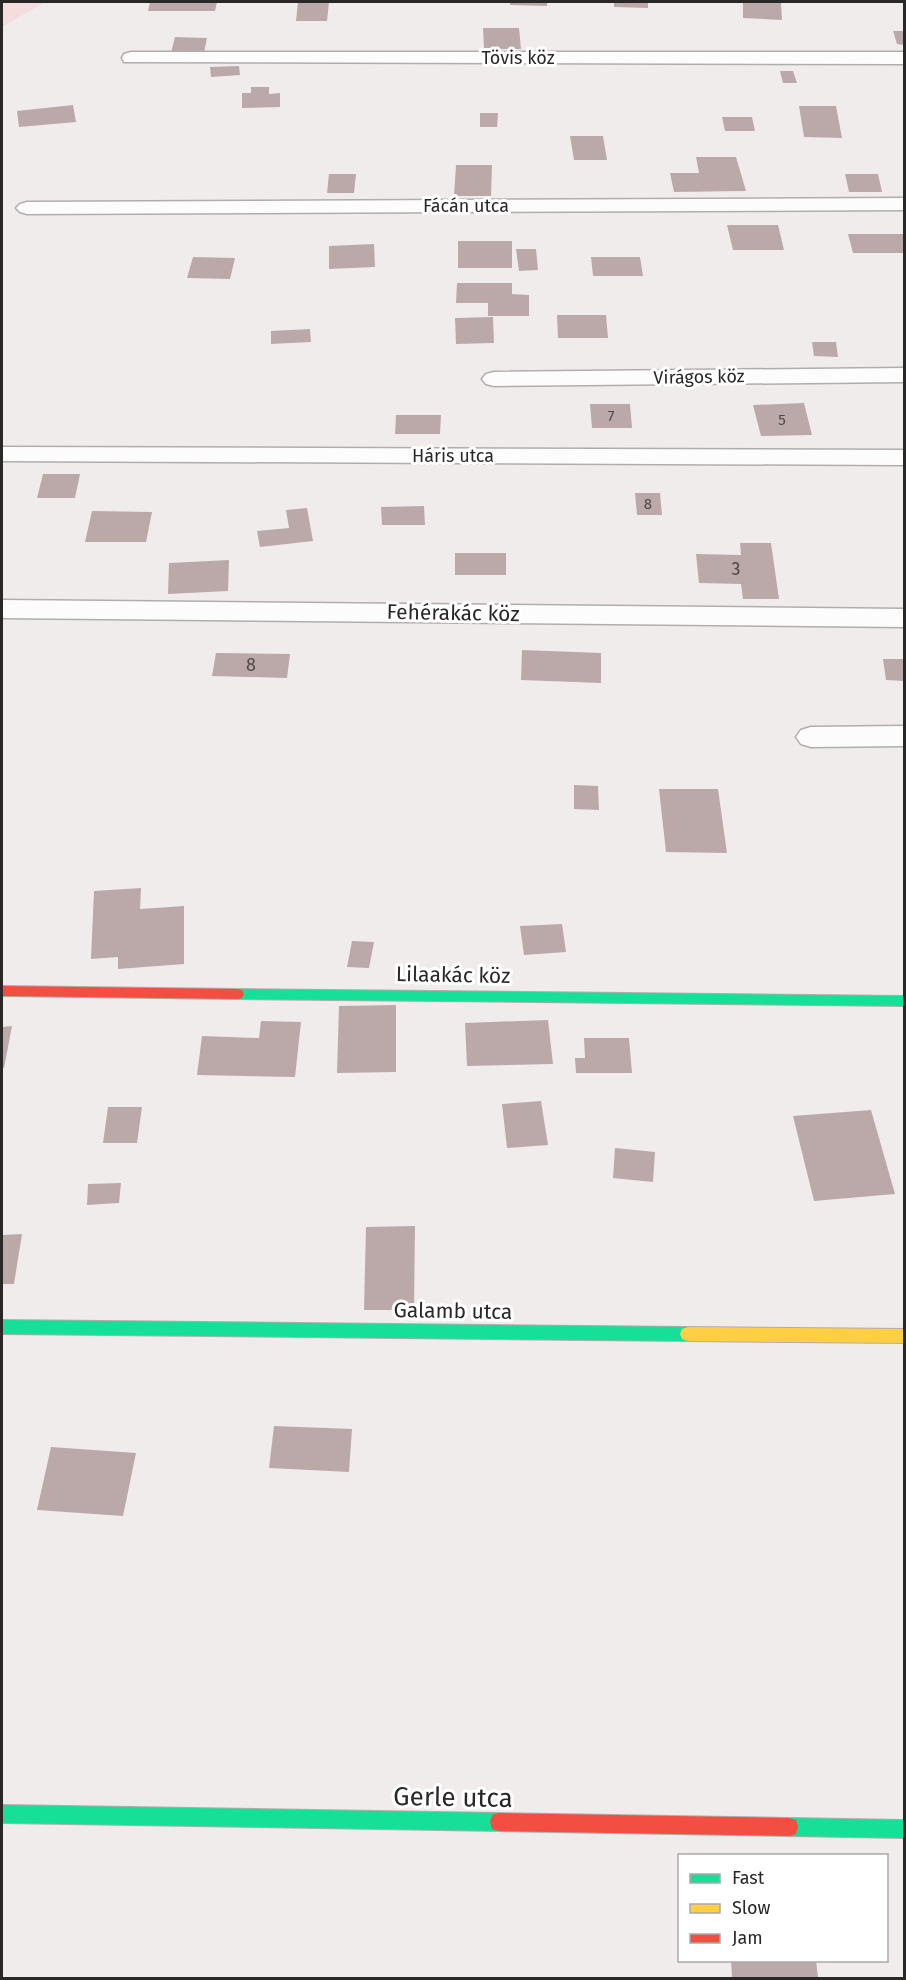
<svg xmlns="http://www.w3.org/2000/svg" width="906" height="1980" font-family="'Fira Sans',sans-serif">
<style>
.green{fill:#f5dddd}
.building{fill:#bba9a9}
.lines{fill:none;stroke-linecap:round;stroke-linejoin:round}
.street-casing{stroke:#b1adad;stroke-width:3}
.fast-casing{stroke:#b1adad;stroke-width:2}
.slow-casing{stroke:#b1adad;stroke-width:2}
.jam-casing{stroke:#b1adad;stroke-width:2}
.street{fill:#fdfcfc;fill-rule:evenodd}
.fast{fill:#16e098;fill-rule:evenodd}
.slow{fill:#ffcf43;fill-rule:evenodd}
.jam{fill:#f24e42;fill-rule:evenodd}
.labels{text-anchor:middle;stroke-width:6;stroke-linejoin:round;paint-order:stroke}
.far-number-label{font-size:15px;fill:#4e4848}
.far-street-label{font-size:18px;fill:#2a2727;stroke:#fff}
.number-label{font-size:18px;fill:#4e4848}
.street-label{font-size:21px;fill:#2a2727;stroke:#fff}
.near-street-label{font-size:26px;fill:#2a2727;stroke:#fff}
</style>
<rect width="100%" height="100%" fill="#f1ecec"/>
<path class="green" d="M 2,2 L 46,2 L 2,27 Z"/>
<path class="building" d="M 150,2 L 217,2 L 215,11 L 148,11 Z
M 298,2 L 329,2 L 327,21 L 296,21 Z
M 510,2 L 547,2 L 547,6 L 510,5 Z
M 614,2 L 648,2 L 648,8 L 614,7 Z
M 743,2 L 781,3 L 782,20 L 743,18 Z
M 483,28 L 519,28 L 521,49 L 484,49 Z
M 893,31 L 904,31 L 904,45 L 897,44 Z
M 175,37 L 207,38 L 204,53 L 171,53 Z
M 239,66 L 240,75 L 211,77 L 210,67 Z
M 780,71 L 793,71 L 797,83 L 783,83 Z
M 251,87 L 269,87 L 269,94 L 280,93 L 280,107 L 242,108 L 242,93 L 251,93 Z
M 73,105 L 76,122 L 19,127 L 17,111 Z
M 799,106 L 836,106 L 842,138 L 804,137 Z
M 480,113 L 498,113 L 497,127 L 480,127 Z
M 722,117 L 752,117 L 755,131 L 725,131 Z
M 570,136 L 603,136 L 607,160 L 574,160 Z
M 696,157 L 736,157 L 746,191 L 674,192 L 670,173 L 699,173 Z
M 456,165 L 492,165 L 491,196 L 454,196 Z
M 329,174 L 356,174 L 354,193 L 327,193 Z
M 845,174 L 878,174 L 882,192 L 849,192 Z
M 727,225 L 778,225 L 784,250 L 733,250 Z
M 848,234 L 904,234 L 904,253 L 853,253 Z
M 458,241 L 512,241 L 512,268 L 458,268 Z
M 374,244 L 375,267 L 329,269 L 329,246 Z
M 516,249 L 536,249 L 538,270 L 519,271 Z
M 193,257 L 235,258 L 230,279 L 187,278 Z
M 591,257 L 640,257 L 643,276 L 593,276 Z
M 457,283 L 512,283 L 512,294 L 529,295 L 529,316 L 488,316 L 488,303 L 456,303 Z
M 557,315 L 606,315 L 608,338 L 558,338 Z
M 493,317 L 494,343 L 456,344 L 455,318 Z
M 310,329 L 311,342 L 271,344 L 271,331 Z
M 812,342 L 836,342 L 838,357 L 814,356 Z
M 804,403 L 812,435 L 761,436 L 753,405 Z
M 590,404 L 630,404 L 632,428 L 592,428 Z
M 396,415 L 441,415 L 440,434 L 395,434 Z
M 43,474 L 80,474 L 75,498 L 37,498 Z
M 635,493 L 660,493 L 662,515 L 637,515 Z
M 424,506 L 425,525 L 382,525 L 381,507 Z
M 307,508 L 313,541 L 260,547 L 257,531 L 289,528 L 286,510 Z
M 92,511 L 152,512 L 146,542 L 85,542 Z
M 740,543 L 771,543 L 779,599 L 743,599 L 741,584 L 699,583 L 696,554 L 741,555 Z
M 455,553 L 506,553 L 506,575 L 455,575 Z
M 229,560 L 228,591 L 168,594 L 169,563 Z
M 522,650 L 601,653 L 601,683 L 521,680 Z
M 216,653 L 290,654 L 287,678 L 212,676 Z
M 883,659 L 904,659 L 904,681 L 886,680 Z
M 574,785 L 598,786 L 599,810 L 574,809 Z
M 659,789 L 718,789 L 727,853 L 666,852 Z
M 141,888 L 140,909 L 184,906 L 184,964 L 118,969 L 118,957 L 91,959 L 94,891 Z
M 562,924 L 566,952 L 524,955 L 520,926 Z
M 352,941 L 374,942 L 369,968 L 347,967 Z
M 396,1005 L 396,1072 L 337,1073 L 339,1006 Z
M 548,1020 L 553,1064 L 467,1066 L 465,1023 Z
M 261,1021 L 301,1022 L 295,1077 L 197,1075 L 202,1036 L 259,1038 Z
M 12,1026 L 4,1068 L 2,1068 L 2,1027 Z
M 584,1038 L 629,1038 L 632,1073 L 576,1073 L 575,1058 L 585,1058 Z
M 541,1101 L 548,1145 L 507,1148 L 502,1104 Z
M 108,1107 L 142,1107 L 137,1143 L 103,1143 Z
M 871,1110 L 895,1194 L 814,1201 L 793,1116 Z
M 615,1148 L 655,1152 L 653,1182 L 613,1178 Z
M 121,1183 L 119,1203 L 87,1205 L 88,1184 Z
M 415,1226 L 414,1310 L 364,1310 L 366,1227 Z
M 22,1234 L 14,1284 L 2,1284 L 2,1235 Z
M 274,1426 L 352,1429 L 349,1472 L 269,1468 Z
M 51,1447 L 136,1453 L 123,1516 L 37,1510 Z
M 731,1960 L 816,1960 L 818,1978 L 732,1978 Z"/>
<g class="lines">
<g class="street-casing">
<path id="street" d="M 131,52 L 904,52 L 904,64 L 124,62 L 122,58 L 124,54 Z
M 904,198 L 904,210 L 27,214 L 20,212 L 16,208 L 20,204 L 27,202 Z
M 904,368 L 904,382 L 494,386 L 486,384 L 482,379 L 486,374 L 494,372 Z
M 2,447 L 904,450 L 904,465 L 2,461 Z
M 2,600 L 904,609 L 904,627 L 2,618 Z
M 904,726 L 904,746 L 811,747 L 801,744 L 796,737 L 801,730 L 811,727 Z"/>
</g>
<g class="fast-casing">
<path id="fast" d="M 237,989 L 904,996 L 904,1006 L 237,999 L 232,998 L 230,994 L 232,990 Z
M 2,1320 L 688,1327 L 694,1329 L 696,1334 L 694,1339 L 688,1341 L 2,1334 Z
M 2,1805 L 499,1813 L 506,1815 L 508,1822 L 506,1829 L 499,1831 L 2,1823 Z
M 789,1818 L 904,1820 L 904,1838 L 789,1836 L 782,1834 L 780,1827 L 782,1820 Z"/>
</g>
<g class="slow-casing">
<path id="slow" d="M 688,1327 L 904,1329 L 904,1343 L 688,1341 L 682,1339 L 680,1334 L 682,1329 Z"/>
</g>
<g class="jam-casing">
<path id="jam" d="M 2,986 L 237,989 L 242,990 L 244,994 L 242,998 L 237,999 L 2,996 Z
M 499,1813 L 789,1818 L 796,1820 L 798,1827 L 796,1834 L 789,1836 L 499,1831 L 492,1829 L 490,1822 L 492,1815 Z"/>
</g>
<use href="#street" class="street"/>
<use href="#fast" class="fast"/>
<use href="#slow" class="slow"/>
<use href="#jam" class="jam"/>
</g>
<g class="labels">
<g class="far-number-label">
<text x="611" y="421">7</text>
<text x="782" y="425">5</text>
<text x="648" y="509">8</text>
</g>
<g class="far-street-label">
<text x="518" y="64">Tövis köz</text>
<text x="466" y="212">Fácán utca</text>
<text transform="translate(699 377) rotate(-1)" y="6">Virágos köz</text>
<text x="453" y="462">Háris utca</text>
</g>
<g class="number-label">
<text x="736" y="575">3</text>
<text x="251" y="671">8</text>
</g>
<g class="street-label">
<text transform="translate(453 613) rotate(1)" y="7">Fehérakác köz</text>
<text transform="translate(453 975) rotate(1)" y="7">Lilaakác köz</text>
<text transform="translate(453 1311) rotate(1)" y="7">Galamb utca</text>
</g>
<g class="near-street-label">
<text transform="translate(453 1797) rotate(1)" y="9">Gerle utca</text>
</g>
</g>
<rect width="906" height="1980" fill="none" stroke="#2a2727" stroke-width="6"/>
<rect x="678" y="1854" width="210" height="108" fill="#ffffff" stroke="#aaa9a9" stroke-width="1.5"/>
<rect x="690" y="1874" width="30" height="9" fill="#16e098" stroke="#aaa9a9" stroke-width="1.5"/>
<text x="732" y="1884" font-size="18" fill="#2a2727">Fast</text>
<rect x="690" y="1904" width="30" height="9" fill="#ffcf43" stroke="#aaa9a9" stroke-width="1.5"/>
<text x="732" y="1914" font-size="18" fill="#2a2727">Slow</text>
<rect x="690" y="1934" width="30" height="9" fill="#f24e42" stroke="#aaa9a9" stroke-width="1.5"/>
<text x="732" y="1944" font-size="18" fill="#2a2727">Jam</text>
</svg>
